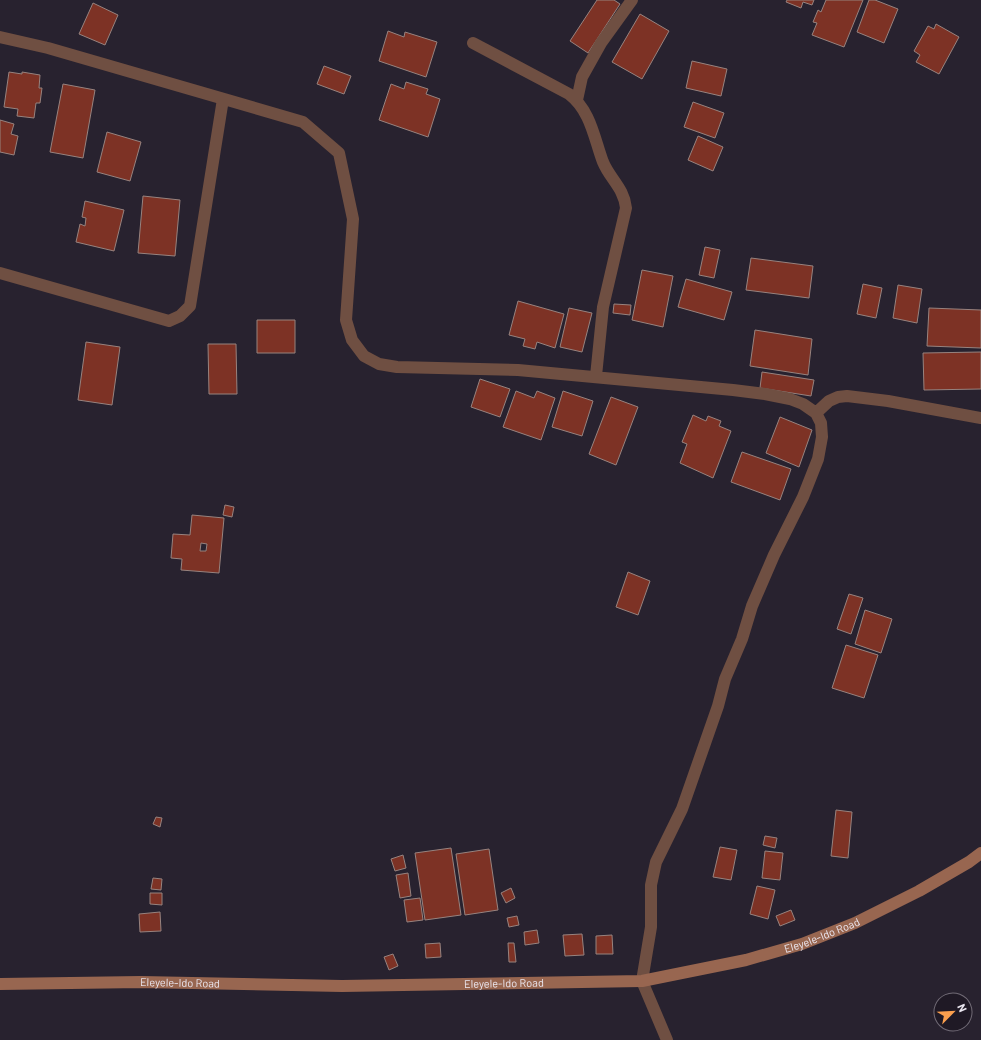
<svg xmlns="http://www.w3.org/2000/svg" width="981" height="1040" font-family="Barlow,sans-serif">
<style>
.building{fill:#7d3225;stroke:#97837f;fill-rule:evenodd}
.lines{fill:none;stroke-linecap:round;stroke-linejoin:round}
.street{stroke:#6f4f42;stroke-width:12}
.secondary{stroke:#986650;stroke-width:12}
.labels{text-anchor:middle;stroke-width:3;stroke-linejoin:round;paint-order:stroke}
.street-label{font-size:11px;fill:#ebe7f0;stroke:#1f1925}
</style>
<rect width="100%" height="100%" fill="#28222f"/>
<path class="building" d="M 597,0 L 614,0 L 620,4 L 588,53 L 570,41 Z
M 787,0 L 814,0 L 812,5 L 803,2 L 801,8 L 786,2 Z
M 826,0 L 863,0 L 844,47 L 812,35 L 817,23 L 813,22 L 818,10 L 821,12 Z
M 869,0 L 875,0 L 898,9 L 884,43 L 857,32 Z
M 93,3 L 118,15 L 105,45 L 79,34 Z
M 640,14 L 669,31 L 642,79 L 612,62 Z
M 936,24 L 959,37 L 939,74 L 916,62 L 920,55 L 914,51 L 928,26 L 934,29 Z
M 388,31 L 404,37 L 405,32 L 437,42 L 426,77 L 379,61 Z
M 692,61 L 727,69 L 721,96 L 686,88 Z
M 324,66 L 351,76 L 344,94 L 317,84 Z
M 9,72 L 22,74 L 22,72 L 40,75 L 39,88 L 42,88 L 40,103 L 36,103 L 34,118 L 17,116 L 18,109 L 4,107 Z
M 406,82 L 428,89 L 426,94 L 440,99 L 428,137 L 379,120 L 391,84 L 404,89 Z
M 63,84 L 95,90 L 83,158 L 50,152 Z
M 693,102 L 724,113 L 715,138 L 684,127 Z
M 0,120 L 14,124 L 11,134 L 18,136 L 14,155 L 0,152 Z
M 107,132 L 141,142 L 130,181 L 97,172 Z
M 698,136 L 723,147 L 713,171 L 688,160 Z
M 143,196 L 180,200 L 175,256 L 138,253 Z
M 85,201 L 124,210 L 114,251 L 76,242 L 80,224 L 85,226 L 86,218 L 82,217 Z
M 705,247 L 720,250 L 714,278 L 699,275 Z
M 751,258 L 813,266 L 809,298 L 746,290 Z
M 642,270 L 673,276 L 663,327 L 632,320 Z
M 686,279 L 732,292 L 724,320 L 678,307 Z
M 863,284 L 882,288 L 876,318 L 857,314 Z
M 898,285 L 922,289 L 917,323 L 893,318 Z
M 518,301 L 564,314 L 555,348 L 537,342 L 535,349 L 523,346 L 525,339 L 509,335 Z
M 614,304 L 631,305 L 630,315 L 613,313 Z
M 569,308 L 592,313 L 582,352 L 560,347 Z
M 929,308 L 981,310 L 981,348 L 927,346 Z
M 257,320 L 295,320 L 295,353 L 257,353 Z
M 755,330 L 812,339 L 808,375 L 750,366 Z
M 86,342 L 120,347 L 112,405 L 78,400 Z
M 208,344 L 236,344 L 237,394 L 209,394 Z
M 981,352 L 981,389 L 924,390 L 923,353 Z
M 762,372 L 814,380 L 811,396 L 760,388 Z
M 480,379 L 510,389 L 500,417 L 471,407 Z
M 516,391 L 534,398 L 537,391 L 555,398 L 541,440 L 503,427 Z
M 563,391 L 593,401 L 582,436 L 552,427 Z
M 611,397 L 638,407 L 616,465 L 589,454 Z
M 693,415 L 706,421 L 708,416 L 721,421 L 719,426 L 731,431 L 713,478 L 680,463 L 687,444 L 682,442 Z
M 780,417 L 812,430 L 799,467 L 766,453 Z
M 742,452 L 791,469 L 780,500 L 731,482 Z
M 225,505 L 234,507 L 232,517 L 223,515 Z
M 192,515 L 224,518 L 219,573 L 181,570 L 182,559 L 171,558 L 173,534 L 190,535 ZM 201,543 L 207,544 L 206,551 L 200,551 Z
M 628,572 L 650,581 L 638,615 L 616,607 Z
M 849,594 L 863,598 L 851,634 L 837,629 Z
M 865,610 L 892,619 L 881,653 L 855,644 Z
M 846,645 L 878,655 L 864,698 L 832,688 Z
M 836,810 L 852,812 L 848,858 L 831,856 Z
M 156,817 L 162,818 L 160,827 L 153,824 Z
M 765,836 L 777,838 L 775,848 L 763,845 Z
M 720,847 L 737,850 L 731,880 L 713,877 Z
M 451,848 L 461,915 L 425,920 L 415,853 Z
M 489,849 L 498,910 L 465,915 L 456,854 Z
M 765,851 L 783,853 L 780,880 L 762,878 Z
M 403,855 L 406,868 L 395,871 L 391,859 Z
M 408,873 L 411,896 L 400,898 L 396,875 Z
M 153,878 L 162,879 L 161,890 L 151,889 Z
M 757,886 L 775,890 L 768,919 L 750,914 Z
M 511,888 L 515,898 L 506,903 L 501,893 Z
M 150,893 L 162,893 L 162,905 L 150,904 Z
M 420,898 L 423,920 L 407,922 L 404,900 Z
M 791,910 L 795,920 L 780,926 L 776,916 Z
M 160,912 L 161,931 L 140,932 L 139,914 Z
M 517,916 L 519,925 L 509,927 L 507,918 Z
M 537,930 L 539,943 L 525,945 L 524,932 Z
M 582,934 L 584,955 L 565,956 L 563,935 Z
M 612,935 L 613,954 L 596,954 L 596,936 Z
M 440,943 L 441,957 L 426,958 L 425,944 Z
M 508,943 L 514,943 L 516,962 L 509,962 Z
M 393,954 L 398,966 L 389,970 L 384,957 Z"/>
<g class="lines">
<path class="street" d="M 0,37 L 48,48 L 303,122 L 339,153 L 353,219 L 346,320 L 352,340 L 364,356 L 379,364 L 397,367 L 518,370 L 733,390 L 765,394 L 790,399 L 803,404 L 816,413 L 821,423 L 822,437 L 818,459 L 803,497 L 774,555 L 752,606 L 742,639 L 725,679 L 718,706 L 682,809 L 656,862 L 651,885 L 651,927 L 642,981 L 667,1040
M 473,43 L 569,94 C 591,111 594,138 603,162 C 610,179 624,188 626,208 L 603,307 L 596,376
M 577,100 L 582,77 L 601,43 L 632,0
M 0,273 L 169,321 L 180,316 L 190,306 L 223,99
M 816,413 L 829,401 L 838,397 L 847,396 L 888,401 L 981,418"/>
<path class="secondary" id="s1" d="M 0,984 L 141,982 L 342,986 L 642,981 L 746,960 L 802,944 L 855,923 L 919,891 L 969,862 L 981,853"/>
</g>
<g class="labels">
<g class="street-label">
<text dy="4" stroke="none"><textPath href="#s1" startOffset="828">Eleyele-Ido Road</textPath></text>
<text dy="4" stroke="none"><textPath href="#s1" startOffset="180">Eleyele-Ido Road</textPath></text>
<text dy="4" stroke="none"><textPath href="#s1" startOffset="504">Eleyele-Ido Road</textPath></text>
</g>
</g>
<g transform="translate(953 1012) rotate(66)"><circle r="19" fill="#1f1925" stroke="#716b76"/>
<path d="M0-3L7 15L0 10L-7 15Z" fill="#fa9f4e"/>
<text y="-6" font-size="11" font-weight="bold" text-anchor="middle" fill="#ebe7f0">N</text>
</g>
</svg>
